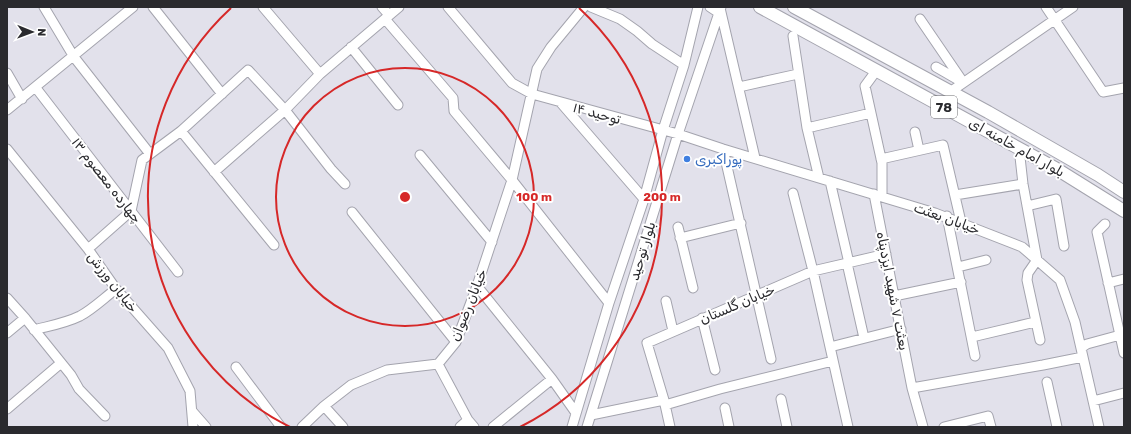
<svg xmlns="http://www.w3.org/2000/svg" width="1131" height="434" font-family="Rubik,'Noto Sans Arabic',sans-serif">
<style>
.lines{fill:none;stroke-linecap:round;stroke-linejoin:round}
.minor-casing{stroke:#a4a4ae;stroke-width:11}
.major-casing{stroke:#a4a4ae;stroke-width:14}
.minor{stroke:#fff;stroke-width:9}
.major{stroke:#fff;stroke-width:12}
.ring{fill:none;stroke:#d62828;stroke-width:2}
.shop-dot{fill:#3f7fe0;stroke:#fff;stroke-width:1.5}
.labels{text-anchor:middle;stroke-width:4;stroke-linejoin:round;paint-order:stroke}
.shield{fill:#fff;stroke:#6a6a6d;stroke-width:1}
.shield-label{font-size:13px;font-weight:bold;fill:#2a2a2e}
.street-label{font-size:14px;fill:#2a2a2e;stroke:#fff}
.shop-label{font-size:14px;fill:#366cbe;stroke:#fff;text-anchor:start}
.centre{fill:#d62828;stroke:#fff;stroke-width:2}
.ring-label{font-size:12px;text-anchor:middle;font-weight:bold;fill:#d62828;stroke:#fff;stroke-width:4;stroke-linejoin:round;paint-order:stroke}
</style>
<rect width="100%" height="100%" fill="#e2e1eb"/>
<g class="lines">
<g class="minor-casing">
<path id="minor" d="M 44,7 L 74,57 L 150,154
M 153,7 L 222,94
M 263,7 L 320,74
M 382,7 L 389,15
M 448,7 L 512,83 L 532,94 L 678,134 L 723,149 L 935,213 L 1022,247 L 1060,280 L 1075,322 L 1099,427
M 591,7 L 620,19 L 637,31 L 652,44 L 684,65
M 710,7 L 719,13
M 1046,7 L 1103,92 L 1124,88
M 720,8 L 755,158
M 385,19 L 453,98 L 454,111 L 512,180 L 609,303
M 920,19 L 963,82
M 793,36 L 807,128 L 819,178
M 351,47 L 398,105
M 936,67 L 962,82
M 876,71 L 865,86 L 882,163 L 882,197
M 7,73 L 22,99
M 739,87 L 798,74
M 36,88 L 178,272
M 950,92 L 1073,7
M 561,103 L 644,199
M 7,110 L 133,7
M 807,128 L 871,113
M 181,131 L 274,245
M 915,132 L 919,150
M 1019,148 L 1023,184 L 1037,260 L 1028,273 L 1027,280 L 1040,340
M 7,149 L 88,249 L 116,289 L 168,348 L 190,391 L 193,427
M 723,149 L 771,359
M 420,155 L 492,242
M 881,159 L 943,145 L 961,222
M 830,181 L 849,263
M 345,184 L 331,169 L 285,110 L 320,74 L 399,7
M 793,193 L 813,271 L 848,427
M 874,194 L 912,388 L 923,427
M 955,195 L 1023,184
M 1027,206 L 1056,199 L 1064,246
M 352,212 L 456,342
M 947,216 L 975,356
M 1105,224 L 1097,232 L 1124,353
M 678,227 L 693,288
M 680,238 L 741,223
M 88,249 L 131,211 L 142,160 L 181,131 L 248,70 L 285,110 L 214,172
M 847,263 L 864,338
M 958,267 L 986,260
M 1108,283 L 1124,279
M 477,286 L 552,379 L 576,413
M 894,296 L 961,282
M 7,298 L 25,318 L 71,375 L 79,389 L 105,416
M 666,301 L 673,331
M 702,318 L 715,370
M 34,330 C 49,326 66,323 80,316 C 93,309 104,298 116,289
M 7,333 L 25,318
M 972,337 L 1035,322
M 830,347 L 901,329
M 1081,348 L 1087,344 L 1124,334
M 438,364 L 468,420 L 474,427
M 236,367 L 281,427
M 1047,382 L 1057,427
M 912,388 L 1043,365 L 1083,357
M 781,399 L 787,427
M 1093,401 L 1124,393
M 665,405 L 720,389 L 833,361
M 324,406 L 343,427
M 725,408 L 729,427
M 7,409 L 61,363
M 192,411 L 206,427
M 591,415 L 664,400
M 302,427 L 324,406 L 351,385 L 387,370 L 438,364 L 456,342 L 477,286 L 512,180 L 537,69 L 551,47 L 584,7
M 460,427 L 468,420
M 493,427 L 552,379
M 572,427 L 609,303 L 644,199 L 663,130 L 684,65 L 698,7
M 587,427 L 678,134 L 721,7
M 670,427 L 664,400 L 647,343 L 813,271 L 886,254
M 944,427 L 988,416 L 991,427"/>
</g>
<g class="major-casing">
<path id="major" d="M 760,7 L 1055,168 L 1124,211
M 794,7 L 988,112 L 1098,175 L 1124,192"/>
</g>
<use href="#minor" class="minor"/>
<use href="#major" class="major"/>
</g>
<g class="ring">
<circle cx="405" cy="197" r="129"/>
<path d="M290 427A257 257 0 0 1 231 8M579 8A257 257 0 0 1 520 427"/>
</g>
<circle class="shop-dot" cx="687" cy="159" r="4"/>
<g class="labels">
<rect class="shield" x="931" y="96" width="26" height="22" rx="3"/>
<g class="shield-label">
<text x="944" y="112">78</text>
</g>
<g class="street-label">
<text transform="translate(597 113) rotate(15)" y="5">توحید ۱۴</text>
<text transform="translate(1017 147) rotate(29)" y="5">بلوار امام خامنه ای</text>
<text transform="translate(107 180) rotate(52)" y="5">چهارده معصوم ۱۳</text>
<text transform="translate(947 218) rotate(20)" y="5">خیابان بعثت</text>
<text transform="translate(642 251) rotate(-73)" y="5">بلوار توحید</text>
<text transform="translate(113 282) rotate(52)" y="5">خیابان ورزش</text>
<text transform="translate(893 291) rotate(79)" y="5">بعثت ۷ شهید ایزدپناه</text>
<text transform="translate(737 304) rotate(-23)" y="5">خیابان گلستان</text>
<text transform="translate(468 305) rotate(-68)" y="5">خیابان رضوان</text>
</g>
<g class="shop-label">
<text x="695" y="164">پوراکبری</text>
</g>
</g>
<circle cx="405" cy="197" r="6" class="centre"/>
<g class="ring-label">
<text x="534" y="201">100 m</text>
<text x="662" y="201">200 m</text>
</g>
<rect width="1131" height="434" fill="none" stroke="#2a2a2e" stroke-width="16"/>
<g transform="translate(32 32) rotate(91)" stroke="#ffffff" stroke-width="3" paint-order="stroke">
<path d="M0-3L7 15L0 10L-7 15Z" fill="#2a2a2e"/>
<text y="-6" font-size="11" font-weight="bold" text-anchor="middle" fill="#2a2a2e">N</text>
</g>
</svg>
